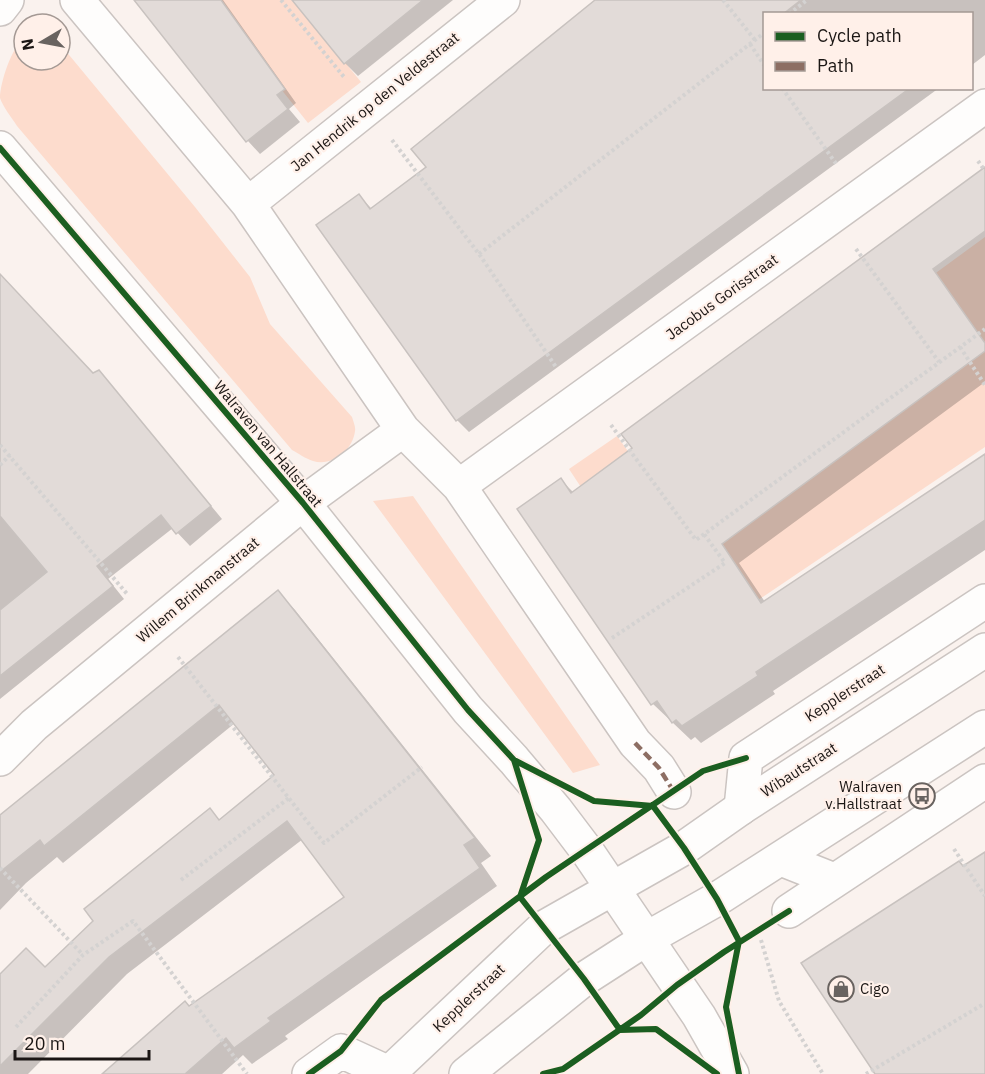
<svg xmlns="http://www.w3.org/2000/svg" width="985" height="1074" font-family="'IBM Plex Sans',sans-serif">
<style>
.green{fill:#fddccd}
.shadow{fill:#0003}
.building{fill:#e2dbd8;stroke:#c8c2bf;stroke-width:1.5}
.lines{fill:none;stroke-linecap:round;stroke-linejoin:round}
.minor-casing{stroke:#cbc4c1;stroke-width:36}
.major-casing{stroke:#cbc4c1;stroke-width:36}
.path{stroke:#d4d2d1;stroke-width:4;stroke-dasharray:3 3;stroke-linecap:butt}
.minor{stroke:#fefdfc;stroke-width:33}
.major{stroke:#fefdfc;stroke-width:33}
.quiet{stroke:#8d6e63;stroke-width:4.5;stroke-dasharray:9 4.5;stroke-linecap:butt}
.cycleway-casing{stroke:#fff0e9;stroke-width:10}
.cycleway{stroke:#1b5e20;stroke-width:6}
.labels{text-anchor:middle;stroke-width:4.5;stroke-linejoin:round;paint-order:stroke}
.street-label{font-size:15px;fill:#1b1614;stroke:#fff0e9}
.poi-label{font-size:15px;fill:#1b1614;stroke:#fff0e9;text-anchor:end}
</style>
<rect width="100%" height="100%" fill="#faf2ee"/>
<path class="green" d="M 210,0 L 331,0 L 309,18 L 361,82 L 308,123 Z
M 24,39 L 24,60 L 60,60 L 60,44 L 195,207 L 250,277 L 270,324 L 352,417 C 353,421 356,427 355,431 C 353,450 332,467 313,461 C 306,459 298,453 292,450 L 17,126 C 12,118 3,107 0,98 C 0,83 12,46 24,39 Z
M 985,237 L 985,447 L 687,648 L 569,469 L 617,436 L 650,482 Z
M 413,496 L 600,765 L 573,773 L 373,501 Z"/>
<path class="shadow" d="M 135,0 L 223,0 L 296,103 L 289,109 L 300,122 L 260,154 L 248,141 Z
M 294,0 L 453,0 L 358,76 L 345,63 Z
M 599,0 L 985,0 L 985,55 L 972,65 L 972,14 L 764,14 L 764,88 L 939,88 L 469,432 L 457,420 L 359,196 L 372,209 L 428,167 Z
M 985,169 L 985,382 L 739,563 L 765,602 L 985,456 L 985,550 L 773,691 L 775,694 L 701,743 L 695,737 L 691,740 L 653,704 L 519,509 L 561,480 L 574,493 L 634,449 Z
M 0,276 L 94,375 L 99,372 L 111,385 L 222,519 L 190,546 L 173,528 L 108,579 L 124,599 L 0,699 Z
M 278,592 L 295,610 L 491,856 L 481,863 L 497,886 L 285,1036 L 288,1039 L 252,1064 L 243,1055 L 222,1074 L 105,1074 L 189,1007 L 346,897 L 303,839 L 127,974 L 28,1074 L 0,1074 L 0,990 L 45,969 L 210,810 L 220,821 L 276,776 L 235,723 L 63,863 L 57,857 L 26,883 L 0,910 L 0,824 Z"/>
<path class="building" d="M 134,0 L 221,0 L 285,89 L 277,95 L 288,109 L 246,142 Z
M 292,0 L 423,0 L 344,64 Z
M 595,0 L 801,0 L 783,14 L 765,14 L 765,88 L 910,88 L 456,421 L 316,225 L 359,194 L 370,209 L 426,167 L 411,149 Z
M 985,167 L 985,231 L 933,269 L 985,343 L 985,351 L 722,544 L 761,603 L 985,454 L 985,520 L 756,672 L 758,676 L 682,726 L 676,720 L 672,723 L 657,701 L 651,705 L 517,509 L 561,478 L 571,493 L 632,448 L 621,434 Z
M 0,274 L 93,373 L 99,370 L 211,506 L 176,534 L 161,515 L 97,566 L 113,586 L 0,676 L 0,610 L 47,572 L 0,516 Z
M 278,590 L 475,838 L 464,845 L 480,868 L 268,1018 L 271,1021 L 234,1048 L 226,1038 L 185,1074 L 102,1074 L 185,1001 L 189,1006 L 344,897 L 287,821 L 109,957 L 0,1066 L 0,974 L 26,948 L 45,967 L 93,921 L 84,909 L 210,808 L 219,820 L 274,775 L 219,705 L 44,846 L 40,840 L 0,872 L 0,815 Z
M 985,852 L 985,1074 L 875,1074 L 801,963 L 959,861 L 963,866 Z"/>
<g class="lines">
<g class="minor-casing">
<path id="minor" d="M 77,0 L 248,204 L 403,430 L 459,486 L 635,743 L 659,768 L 674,792
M 0,9 L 7,0
M 0,148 L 303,503 L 468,710 L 514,760 L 556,810 L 587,851 L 699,1016 L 732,1074
M 248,204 L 503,0
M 459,486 L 985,106
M 0,759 L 34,725 L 303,503 L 403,430
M 741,808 L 746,758 L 985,601
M 781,859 L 834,880
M 789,911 L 985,781
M 309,1074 L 341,1051 L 389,1073"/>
</g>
<g class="major-casing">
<path id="major" d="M 388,1074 L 543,928 L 684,848 L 741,808 L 985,650
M 466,1074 L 584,979 L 646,939 L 717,899 L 985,727"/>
</g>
<path class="path" d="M 281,0 L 344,77
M 723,0 L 755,40
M 789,14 L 807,0
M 750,44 L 764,65
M 782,88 L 837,165
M 392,140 L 479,254 L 556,367
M 978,161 L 985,171
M 856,249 L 939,362
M 479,254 L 764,33
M 960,347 L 985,385
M 611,425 L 696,540 L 985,329
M 0,445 L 128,595
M 0,465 L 10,455
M 612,638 L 725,563 L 704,534
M 178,657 L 324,843 L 422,767
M 954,849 L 985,896
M 0,868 L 83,955
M 181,880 L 289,798
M 761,940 L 779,1001 L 823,1074
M 16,1027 L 83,955 L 133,921 L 247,1074
M 866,1074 L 982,1005"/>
<use href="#minor" class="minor"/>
<use href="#major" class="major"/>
<path class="quiet" d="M 635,743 L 659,768 L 674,792"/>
<g class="cycleway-casing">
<path id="cycleway" d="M 0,148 L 303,503 L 468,710 L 514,760 L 594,801 L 653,806 L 684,848 L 717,899 L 739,941 L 726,1007 L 739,1074
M 514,760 L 539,840 L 520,897
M 520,897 L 584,979 L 620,1030 L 656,1029 L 717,1074
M 309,1074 L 341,1051 L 381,1000 L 546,877 L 703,771 L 746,758
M 543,1074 L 563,1069 L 641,1015 L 677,985 L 724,952 L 789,911"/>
</g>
<use href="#cycleway" class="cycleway"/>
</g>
<defs>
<g id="bus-ring" transform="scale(1.35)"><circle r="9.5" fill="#fff0e9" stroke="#696360" stroke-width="1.5"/><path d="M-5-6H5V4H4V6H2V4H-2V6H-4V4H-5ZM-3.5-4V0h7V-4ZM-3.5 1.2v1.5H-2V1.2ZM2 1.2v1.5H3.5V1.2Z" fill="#696360"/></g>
<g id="shop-ring" transform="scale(1.35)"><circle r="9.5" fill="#fff0e9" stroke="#696360" stroke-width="1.5"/><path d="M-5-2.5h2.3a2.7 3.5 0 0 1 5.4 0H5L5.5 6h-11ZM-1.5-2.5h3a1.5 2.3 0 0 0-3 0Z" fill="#696360"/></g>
</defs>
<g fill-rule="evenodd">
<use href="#bus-ring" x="922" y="796"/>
<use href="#shop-ring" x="841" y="989"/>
</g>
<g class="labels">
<g class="street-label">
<text transform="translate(375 102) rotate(-39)" y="5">Jan Hendrik op den Veldestraat</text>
<text transform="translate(722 297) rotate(-36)" y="5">Jacobus Gorisstraat</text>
<text transform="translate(268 444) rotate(50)" y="5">Walraven van Hallstraat</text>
<text transform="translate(198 590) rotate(-40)" y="5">Willem Brinkmanstraat</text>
<text transform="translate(845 693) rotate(-33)" y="5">Kepplerstraat</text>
<text transform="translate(799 770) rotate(-33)" y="5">Wibautstraat</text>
<text transform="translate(469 998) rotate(-43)" y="5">Kepplerstraat</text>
</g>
<g class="poi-label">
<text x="902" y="792">Walraven<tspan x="902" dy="17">v.Hallstraat</tspan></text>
<text x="860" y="994" text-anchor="start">Cigo</text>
</g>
</g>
<rect x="763" y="12" width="210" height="78" fill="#fff0e9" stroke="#a49994" stroke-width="1.5"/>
<rect x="775" y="32" width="30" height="9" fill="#1b5e20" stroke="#a49994" stroke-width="1.5"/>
<text x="817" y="42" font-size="18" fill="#1b1614">Cycle path</text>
<rect x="775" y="62" width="30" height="9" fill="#8d6e63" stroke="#a49994" stroke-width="1.5"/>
<text x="817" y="72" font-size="18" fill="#1b1614">Path</text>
<g transform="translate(42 42) rotate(260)"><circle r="28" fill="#fff0e9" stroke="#a49994" stroke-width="1.5"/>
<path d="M0-4.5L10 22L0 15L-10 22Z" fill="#696360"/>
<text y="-9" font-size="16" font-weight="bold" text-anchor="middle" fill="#1b1614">N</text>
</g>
<path d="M15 1050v9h134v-9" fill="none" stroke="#1b1614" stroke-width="3"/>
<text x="24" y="1050" font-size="18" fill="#1b1614" stroke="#fff0e9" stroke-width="4.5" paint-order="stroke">20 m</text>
</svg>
